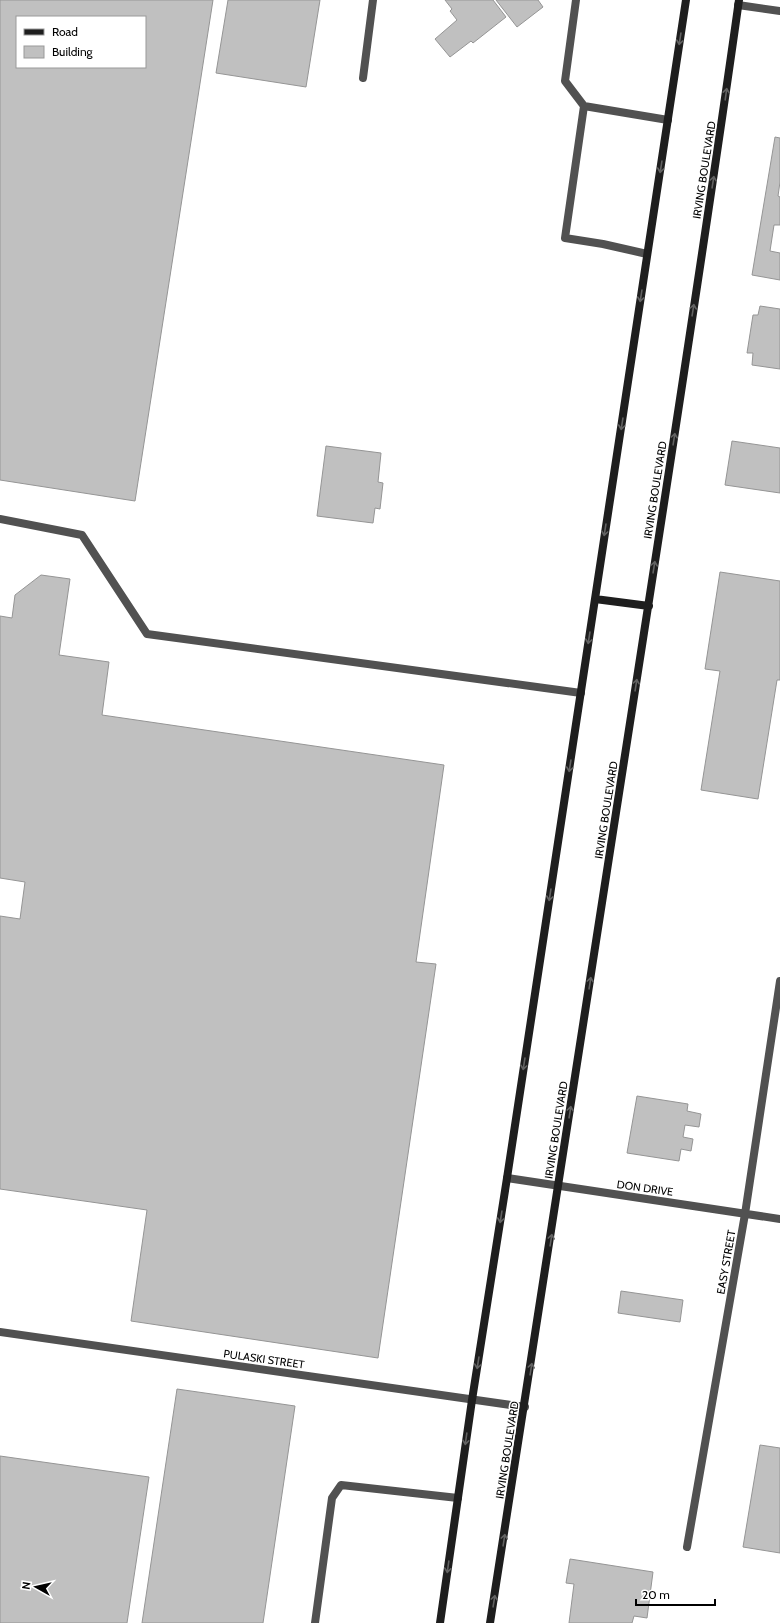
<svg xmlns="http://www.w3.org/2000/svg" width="780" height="1623" font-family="Cabin,sans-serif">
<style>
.building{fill:#c0c0c0;stroke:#959595;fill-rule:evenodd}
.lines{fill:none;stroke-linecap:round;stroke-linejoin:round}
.service{stroke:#515151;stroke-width:8}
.minor{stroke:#515151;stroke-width:8}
.secondary{stroke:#1e1e1e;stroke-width:8}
.oneway{stroke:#626262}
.labels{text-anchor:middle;stroke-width:3;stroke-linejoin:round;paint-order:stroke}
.street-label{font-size:11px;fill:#000;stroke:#fff}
</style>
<rect width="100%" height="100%" fill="#fff"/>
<path class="building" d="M 0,0 L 213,0 L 135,501 L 0,480 ZM 17,17 L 145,17 L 145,67 L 17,67 Z
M 228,0 L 320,0 L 306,87 L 216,73 Z
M 445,0 L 493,0 L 506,17 L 473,43 L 471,41 L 450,57 L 435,39 L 457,20 L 450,11 L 452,9 Z
M 496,0 L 538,0 L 543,7 L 517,27 Z
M 775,137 L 780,138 L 780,182 L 778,196 L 780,197 L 780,225 L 774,225 L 770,251 L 780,253 L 780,280 L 752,275 Z
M 760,306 L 780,309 L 780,369 L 752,365 L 753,353 L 747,353 L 753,315 L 758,315 Z
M 732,441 L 780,448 L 780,493 L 725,485 Z
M 326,446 L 381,453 L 378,482 L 383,483 L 380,509 L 375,508 L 373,523 L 317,516 Z
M 720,572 L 780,581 L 780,680 L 777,680 L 758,799 L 701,790 L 720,671 L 705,669 Z
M 41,575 L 70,579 L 59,655 L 109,662 L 102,715 L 444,765 L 416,962 L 436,964 L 378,1358 L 131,1321 L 147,1210 L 0,1189 L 0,916 L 20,919 L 25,882 L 0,878 L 0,616 L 12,618 L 15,595 Z
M 637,1096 L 688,1104 L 687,1111 L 701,1114 L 699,1127 L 685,1125 L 683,1137 L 693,1139 L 691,1151 L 681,1149 L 679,1161 L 627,1153 Z
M 621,1291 L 683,1300 L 680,1322 L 618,1313 Z
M 177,1389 L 295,1406 L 263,1623 L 142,1623 Z
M 760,1445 L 780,1448 L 780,1553 L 743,1547 Z
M 0,1456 L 149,1477 L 127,1623 L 0,1623 Z
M 570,1559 L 653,1572 L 647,1618 L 634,1616 L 632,1623 L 569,1623 L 574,1584 L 566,1583 Z"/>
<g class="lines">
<path class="service" d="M 576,0 L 565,81 L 584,106
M 738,5 L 780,11
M 363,78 L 373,0
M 647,254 L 603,244 L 565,238 L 584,106 L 668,120
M 0,519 L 82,535 L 147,634 L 581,693
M 315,1623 L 332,1498 L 341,1485 L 458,1498"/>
<path class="minor" d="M 507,1178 L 780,1219
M 0,1332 L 525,1407
M 687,1547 L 745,1214 L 780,981"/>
<path class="secondary" d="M 595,599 L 649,606
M 440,1623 L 472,1400 L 507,1178 L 686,0
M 490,1623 C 533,1360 573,1096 613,832 C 656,555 700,278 739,0"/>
</g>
<defs><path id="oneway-shaft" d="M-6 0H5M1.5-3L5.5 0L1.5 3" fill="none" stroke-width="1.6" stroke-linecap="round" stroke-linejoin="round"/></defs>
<g class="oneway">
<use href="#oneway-shaft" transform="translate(680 39) rotate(99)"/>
<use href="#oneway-shaft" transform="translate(726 94) rotate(-82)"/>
<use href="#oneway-shaft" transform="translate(661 167) rotate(99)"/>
<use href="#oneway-shaft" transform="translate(713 182) rotate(-81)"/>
<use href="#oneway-shaft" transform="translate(641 296) rotate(99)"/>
<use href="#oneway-shaft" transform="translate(693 310) rotate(-81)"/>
<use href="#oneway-shaft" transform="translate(622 424) rotate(99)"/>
<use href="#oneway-shaft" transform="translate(674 439) rotate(-81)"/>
<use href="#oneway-shaft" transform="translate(605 530) rotate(99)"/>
<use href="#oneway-shaft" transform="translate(654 567) rotate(-81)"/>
<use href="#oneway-shaft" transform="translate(589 638) rotate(99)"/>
<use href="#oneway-shaft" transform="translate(636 685) rotate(-81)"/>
<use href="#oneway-shaft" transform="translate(570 766) rotate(99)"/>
<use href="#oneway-shaft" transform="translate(550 895) rotate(99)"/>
<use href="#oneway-shaft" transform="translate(590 983) rotate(-81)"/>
<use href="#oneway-shaft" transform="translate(524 1064) rotate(99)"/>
<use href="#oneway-shaft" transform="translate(570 1112) rotate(-81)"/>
<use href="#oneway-shaft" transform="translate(501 1217) rotate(99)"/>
<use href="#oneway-shaft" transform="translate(551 1240) rotate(-81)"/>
<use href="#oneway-shaft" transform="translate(478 1363) rotate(99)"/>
<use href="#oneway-shaft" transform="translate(531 1369) rotate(-81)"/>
<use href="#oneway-shaft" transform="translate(466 1439) rotate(98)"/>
<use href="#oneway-shaft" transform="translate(504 1540) rotate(-81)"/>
<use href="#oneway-shaft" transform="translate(448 1567) rotate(98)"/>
<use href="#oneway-shaft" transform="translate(494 1601) rotate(-81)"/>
</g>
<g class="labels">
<g class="street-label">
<text transform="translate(704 170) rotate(-81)" y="4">IRVING BOULEVARD</text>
<text transform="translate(655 490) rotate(-81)" y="4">IRVING BOULEVARD</text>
<text transform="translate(606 810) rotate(-81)" y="4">IRVING BOULEVARD</text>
<text transform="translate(556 1130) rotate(-81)" y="4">IRVING BOULEVARD</text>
<text transform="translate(645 1188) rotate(8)" y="4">DON DRIVE</text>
<text transform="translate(726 1262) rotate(-80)" y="4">EASY STREET</text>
<text transform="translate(264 1359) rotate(8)" y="4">PULASKI STREET</text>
<text transform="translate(507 1450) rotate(-81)" y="4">IRVING BOULEVARD</text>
</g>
</g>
<rect x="16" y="16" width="130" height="52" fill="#ffffff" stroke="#999999"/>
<rect x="24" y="29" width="20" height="6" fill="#1e1e1e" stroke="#999999"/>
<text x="52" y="36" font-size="12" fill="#000000">Road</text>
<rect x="24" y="46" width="20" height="12" fill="#c0c0c0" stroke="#999999"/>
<text x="52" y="56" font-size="12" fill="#000000">Building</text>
<g transform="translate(36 1587) rotate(278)" stroke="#ffffff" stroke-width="3" paint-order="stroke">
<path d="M0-3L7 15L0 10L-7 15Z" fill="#000000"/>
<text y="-6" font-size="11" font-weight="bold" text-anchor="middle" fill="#000000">N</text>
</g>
<path d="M636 1599v6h79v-6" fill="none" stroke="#000000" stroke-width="2"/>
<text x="642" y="1599" font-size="12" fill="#000000" stroke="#ffffff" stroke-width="3" paint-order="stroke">20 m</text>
</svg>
